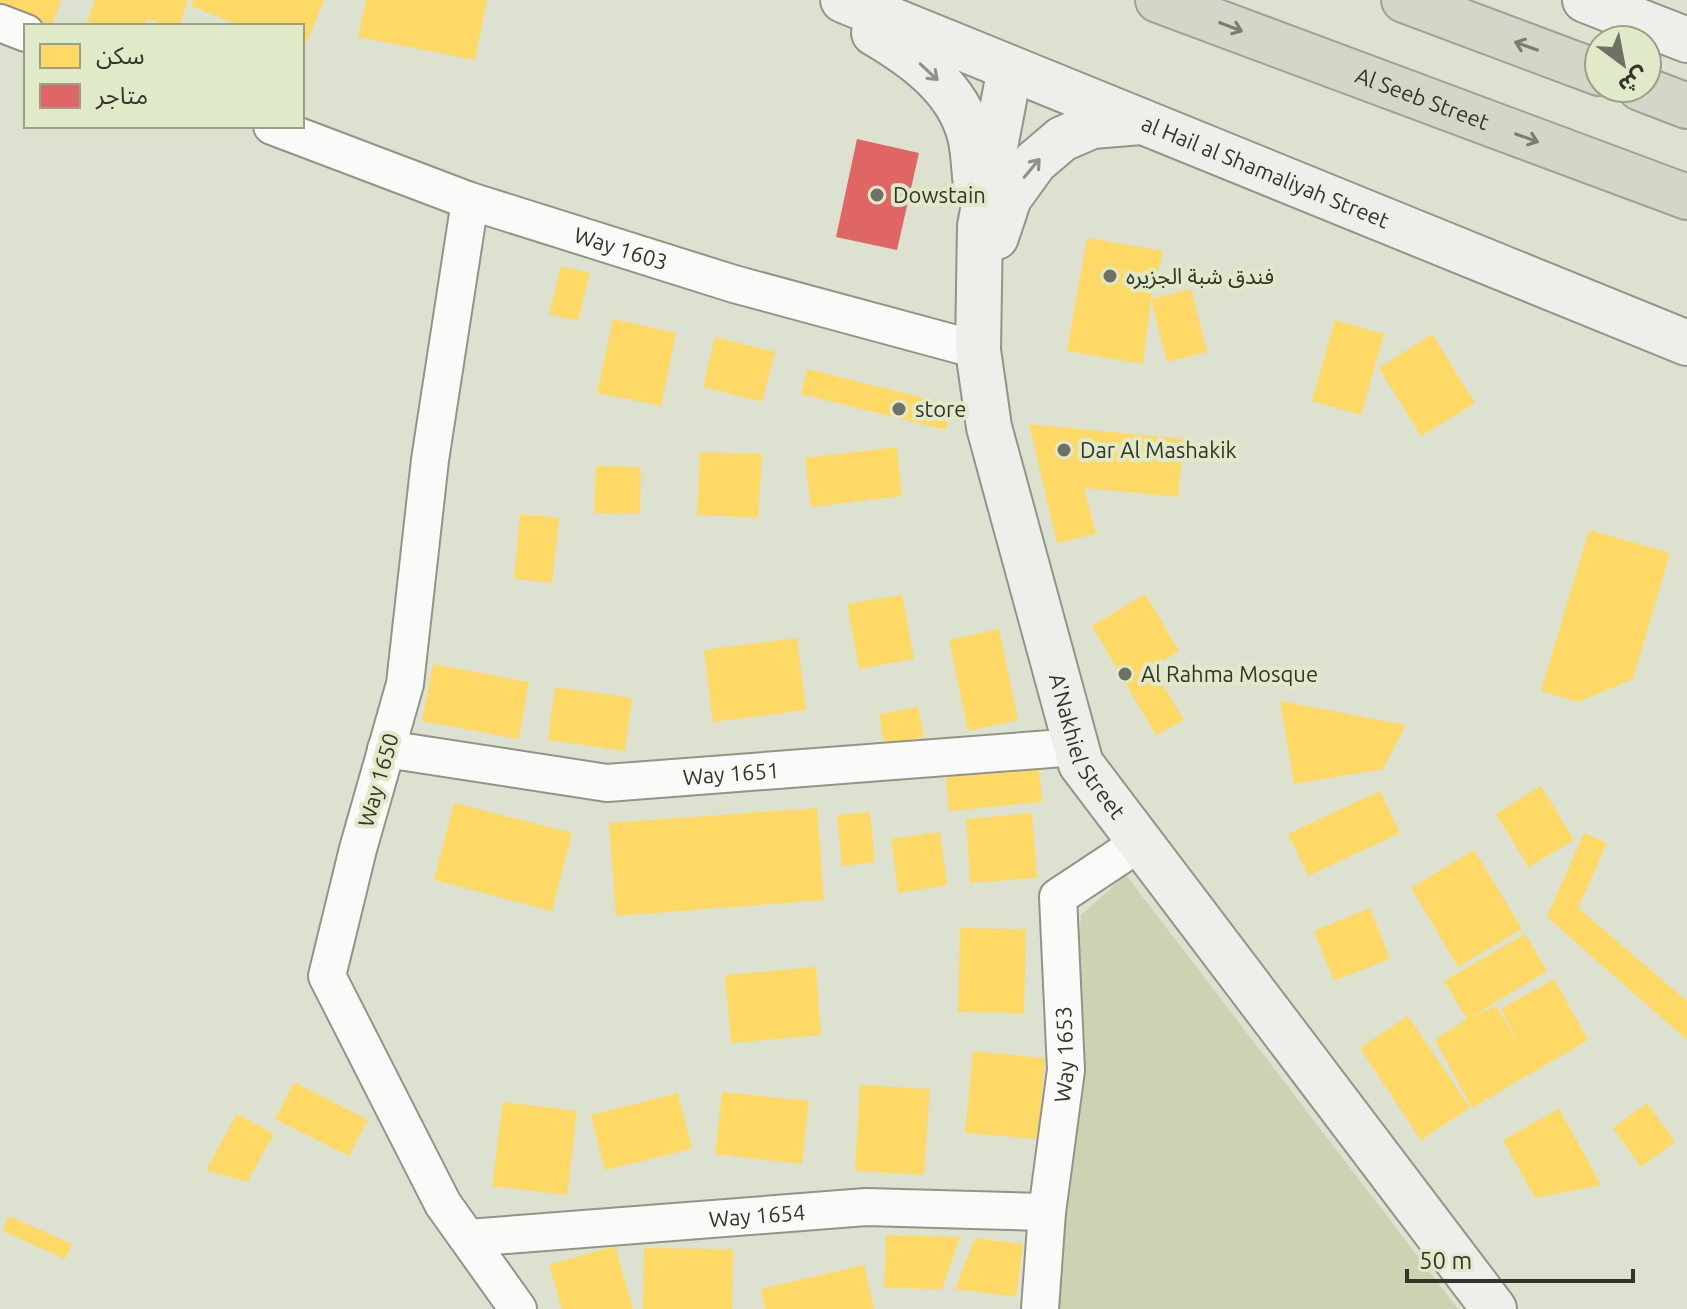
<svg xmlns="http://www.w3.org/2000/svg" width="1687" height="1309" font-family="Ubuntu,'Noto Sans Arabic',sans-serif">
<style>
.green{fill:#cbd3b3}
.homes{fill:#ffd966}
.shops{fill:#e06666}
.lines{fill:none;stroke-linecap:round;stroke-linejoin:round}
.street-casing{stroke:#919588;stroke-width:40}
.secondary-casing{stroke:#919588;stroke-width:48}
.highway-casing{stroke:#9fa391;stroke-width:48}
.street{stroke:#fafaf8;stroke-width:36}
.secondary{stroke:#eeefea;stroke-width:44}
.highway{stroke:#d4d6ca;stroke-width:44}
.oneway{stroke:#7b7d71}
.oneway2{stroke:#909289}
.poi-dot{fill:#6e7163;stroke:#e0e9c8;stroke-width:3}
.labels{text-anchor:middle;stroke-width:8;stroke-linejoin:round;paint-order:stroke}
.street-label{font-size:22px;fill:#323528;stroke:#e0e9c8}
.poi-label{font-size:22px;fill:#323528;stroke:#e0e9c8;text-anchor:start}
</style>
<rect width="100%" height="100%" fill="#dce1d0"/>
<path class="green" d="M 1126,875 L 1458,1309 L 1046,1309 L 1081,915 Z"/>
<path class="homes" d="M 0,0 L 61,0 L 52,25 L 0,6 Z
M 95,0 L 188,0 L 179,26 L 167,26 L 147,19 L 145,26 L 86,26 Z
M 193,0 L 324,0 L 302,53 L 302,26 L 241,26 L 191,6 Z
M 366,0 L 487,0 L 475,60 L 358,37 Z
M 1087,238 L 1163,251 L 1151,299 L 1143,364 L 1067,351 Z
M 561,266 L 590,273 L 578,321 L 549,314 Z
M 1191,289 L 1207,352 L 1167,362 L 1151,299 Z
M 613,319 L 676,333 L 661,406 L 597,393 Z
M 1335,320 L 1384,334 L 1361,415 L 1312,401 Z
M 1432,334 L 1475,403 L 1421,436 L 1379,368 Z
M 715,337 L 775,352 L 762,402 L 703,387 Z
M 807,369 L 952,405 L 946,430 L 801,394 Z
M 1029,424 L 1184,439 L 1178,497 L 1084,488 L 1096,534 L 1057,543 Z
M 897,447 L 902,496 L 811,507 L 805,458 Z
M 700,452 L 762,454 L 758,518 L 697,515 Z
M 596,466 L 641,467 L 640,514 L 594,513 Z
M 520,514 L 559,518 L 552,583 L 514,579 Z
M 1589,530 L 1670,553 L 1633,679 L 1578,702 L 1541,691 Z
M 1145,594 L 1179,651 L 1152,667 L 1184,720 L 1156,735 L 1092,626 Z
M 902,595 L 914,659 L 859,669 L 847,604 Z
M 999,629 L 1018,720 L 968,731 L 949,640 Z
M 797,638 L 806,710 L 713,722 L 704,650 Z
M 433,664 L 529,682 L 519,739 L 422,721 Z
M 555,687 L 632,698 L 625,751 L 548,740 Z
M 1280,701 L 1406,725 L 1383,769 L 1294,784 Z
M 918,707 L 924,737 L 884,745 L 879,714 Z
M 1039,768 L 1042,802 L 949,811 L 946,777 Z
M 1541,786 L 1574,840 L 1529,867 L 1496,814 Z
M 1380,791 L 1400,833 L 1308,876 L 1288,834 Z
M 454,803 L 572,833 L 552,911 L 434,880 Z
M 817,808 L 824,900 L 616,916 L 609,823 Z
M 870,812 L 875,862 L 842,866 L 837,815 Z
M 1032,813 L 1037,878 L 970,883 L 966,819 Z
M 940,832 L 947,885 L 898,893 L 891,839 Z
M 1584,833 L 1607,843 L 1578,908 L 1687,1001 L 1687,1040 L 1547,917 Z
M 1474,850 L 1522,929 L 1458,967 L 1411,888 Z
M 1370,908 L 1390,959 L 1334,981 L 1314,931 Z
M 960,928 L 1026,929 L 1024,1013 L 958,1012 Z
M 1525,934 L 1547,971 L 1468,1019 L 1496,1006 L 1521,1047 L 1501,1009 L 1554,979 L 1588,1040 L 1472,1108 L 1435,1040 L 1467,1019 L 1444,981 Z
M 816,967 L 821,1035 L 731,1043 L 725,975 Z
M 1408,1016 L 1470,1108 L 1421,1140 L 1360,1048 Z
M 973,1051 L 1045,1058 L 1038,1139 L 965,1133 Z
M 294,1082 L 368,1120 L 349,1156 L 275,1119 Z
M 860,1085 L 930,1089 L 924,1175 L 855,1171 Z
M 722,1092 L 809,1101 L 802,1164 L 715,1154 Z
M 678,1093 L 692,1149 L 605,1170 L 591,1115 Z
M 503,1102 L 577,1111 L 567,1195 L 492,1186 Z
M 1647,1103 L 1675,1142 L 1641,1167 L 1613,1128 Z
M 1559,1109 L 1601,1185 L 1535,1198 L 1503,1140 Z
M 237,1114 L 274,1134 L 247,1182 L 206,1170 Z
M 9,1216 L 72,1244 L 65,1259 L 3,1231 Z
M 886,1235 L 960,1237 L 942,1289 L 884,1288 Z
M 975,1238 L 1023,1244 L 1016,1297 L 955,1289 Z
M 615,1246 L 633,1309 L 562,1309 L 549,1265 Z
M 644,1248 L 733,1249 L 732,1309 L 643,1309 Z
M 864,1265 L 874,1309 L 765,1309 L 761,1289 Z"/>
<path class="shops" d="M 857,139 L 919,153 L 897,250 L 836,237 Z"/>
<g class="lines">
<g class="street-casing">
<g id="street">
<path d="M 0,23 L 26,33"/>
<path id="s1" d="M 272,126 L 470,201 L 734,284 L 978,350"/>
<path d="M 470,201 L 430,460 L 405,684 L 358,849 L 327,976 L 443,1204 L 518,1309"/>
<path id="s2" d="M 386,749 L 607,783 L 1076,747"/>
<path id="s3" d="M 468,1238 L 866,1207 L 1047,1212"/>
<path id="s4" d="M 1040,1309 L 1047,1212 L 1066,1070 L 1058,897 L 1141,842"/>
</g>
</g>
<g class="secondary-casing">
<g id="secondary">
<path id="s5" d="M 843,0 L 1687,343"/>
<path d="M 1585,0 L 1687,40"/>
<path d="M 874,33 C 915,57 958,88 970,136 C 974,152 974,170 976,186"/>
<path id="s6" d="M 1010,68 L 980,226 L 978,350 L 989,427 L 1081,764 L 1494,1309"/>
<path d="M 996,237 L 1009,198 L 1035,162 L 1062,139 L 1092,126 L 1141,122"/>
</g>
</g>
<g class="highway-casing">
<g id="highway">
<path id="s7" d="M 1158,0 L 1687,197"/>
<path d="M 1404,0 L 1599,73"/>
<path d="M 1640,88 L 1687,106"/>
</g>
</g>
<use href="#street" class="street"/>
<use href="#secondary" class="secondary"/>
<use href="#highway" class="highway"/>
</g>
<defs><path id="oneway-shaft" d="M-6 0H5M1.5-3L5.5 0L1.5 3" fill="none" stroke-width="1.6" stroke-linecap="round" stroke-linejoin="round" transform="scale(2)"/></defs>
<g class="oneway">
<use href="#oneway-shaft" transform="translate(1231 27) rotate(21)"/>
<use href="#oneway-shaft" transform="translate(1526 46) rotate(-160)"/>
<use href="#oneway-shaft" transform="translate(1527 138) rotate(20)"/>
</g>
<g class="oneway2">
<use href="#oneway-shaft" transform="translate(929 72) rotate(43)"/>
<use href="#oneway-shaft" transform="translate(1032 168) rotate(-50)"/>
</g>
<g class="poi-dot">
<circle cx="877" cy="195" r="8"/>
<circle cx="1110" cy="276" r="8"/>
<circle cx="899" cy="409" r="8"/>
<circle cx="1064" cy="450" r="8"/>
<circle cx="1125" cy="674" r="8"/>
</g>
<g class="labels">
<g class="street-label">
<text dy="8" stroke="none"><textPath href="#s7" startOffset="282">Al Seeb Street</textPath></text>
<text dy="8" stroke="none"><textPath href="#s5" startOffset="456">al Hail al Shamaliyah Street</textPath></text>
<text dy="8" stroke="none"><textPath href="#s1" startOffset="370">Way 1603</textPath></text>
<text dy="8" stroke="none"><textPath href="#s6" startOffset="698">A'Nakhiel Street</textPath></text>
<text dy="8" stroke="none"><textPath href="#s2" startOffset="348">Way 1651</textPath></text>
<text transform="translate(378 780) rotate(-74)" y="8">Way 1650</text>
<text dy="8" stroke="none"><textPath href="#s4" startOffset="256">Way 1653</textPath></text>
<text dy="8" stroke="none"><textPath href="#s3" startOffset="290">Way 1654</textPath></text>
</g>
<g class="poi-label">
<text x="893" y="203">Dowstain</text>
<text x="1126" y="284">فندق شبة الجزيره</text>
<text x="915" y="417">store</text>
<text x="1080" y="458">Dar Al Mashakik</text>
<text x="1141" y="682">Al Rahma Mosque</text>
</g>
</g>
<rect x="24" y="24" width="280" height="104" fill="#e0e9c8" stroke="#9aa188" stroke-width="2"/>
<rect x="40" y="44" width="40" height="24" fill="#ffd966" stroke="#9aa188" stroke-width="2"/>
<text x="96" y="64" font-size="24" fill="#323528">سكن</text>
<rect x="40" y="84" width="40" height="24" fill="#e06666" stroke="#9aa188" stroke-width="2"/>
<text x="96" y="104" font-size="24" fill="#323528">متاجر</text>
<g transform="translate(1623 64) rotate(148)"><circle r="38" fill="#e0e9c8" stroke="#9aa188" stroke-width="2"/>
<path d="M0-6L14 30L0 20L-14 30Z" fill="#6e7163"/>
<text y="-12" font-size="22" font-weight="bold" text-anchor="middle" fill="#323528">ش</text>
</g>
<path d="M1407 1269v12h226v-12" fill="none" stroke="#323528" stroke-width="4"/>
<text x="1419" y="1269" font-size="24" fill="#323528" stroke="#e0e9c8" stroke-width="6" paint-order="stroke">50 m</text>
</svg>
